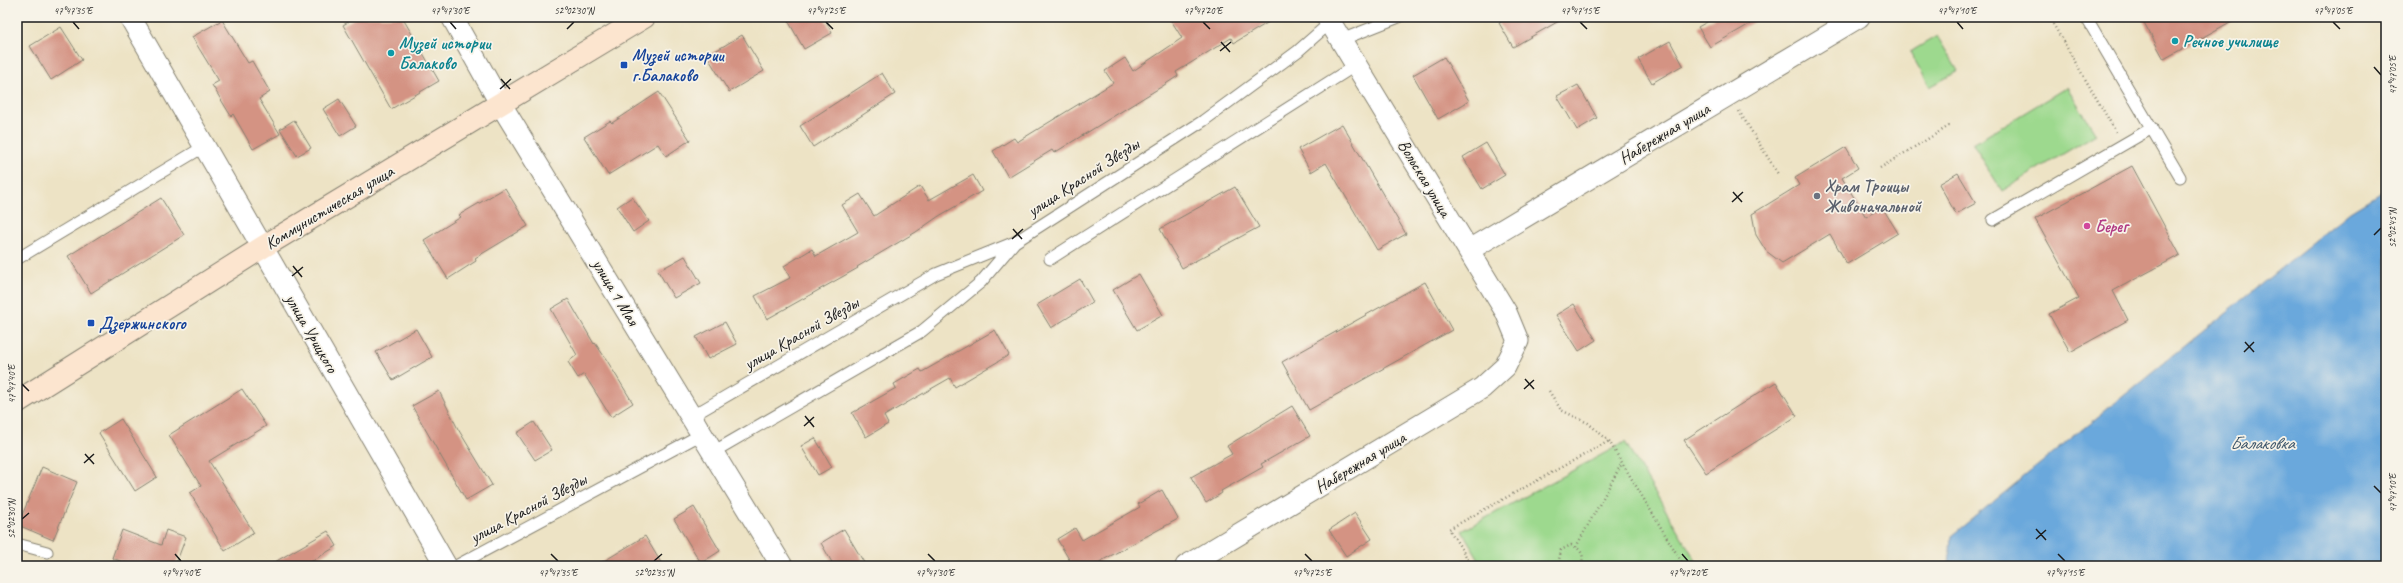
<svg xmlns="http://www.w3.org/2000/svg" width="2403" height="583" font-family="Caveat,sans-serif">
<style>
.green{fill:#9dd98e;stroke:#5c7a55}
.water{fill:#6aa8dc;stroke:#43627c}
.building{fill:#d49383}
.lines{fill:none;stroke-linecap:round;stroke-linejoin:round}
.service-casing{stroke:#848070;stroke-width:13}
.minor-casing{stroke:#848070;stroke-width:23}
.secondary-casing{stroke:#848070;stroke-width:24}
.path{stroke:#848070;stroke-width:2.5;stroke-dasharray:1 3;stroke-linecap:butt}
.service{stroke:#fff;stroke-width:11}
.minor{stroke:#fff;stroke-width:21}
.secondary{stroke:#fce5cf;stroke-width:22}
.ticks{fill:none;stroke:#1c1c1c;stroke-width:1.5}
.culture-dot{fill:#0f9aa8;stroke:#f7f3e8;stroke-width:1.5}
.transit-dot{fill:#1a4fb4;stroke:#f7f3e8;stroke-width:1.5}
.worship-dot{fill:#6b7280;stroke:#f7f3e8;stroke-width:1.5}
.hotel-dot{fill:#d1479c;stroke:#f7f3e8;stroke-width:1.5}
.labels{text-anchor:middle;stroke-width:3.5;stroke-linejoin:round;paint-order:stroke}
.culture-label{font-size:17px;font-weight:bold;fill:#0d838f;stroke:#f7f3e8;text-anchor:start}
.transit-label{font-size:17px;font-weight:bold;fill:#164399;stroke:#f7f3e8;text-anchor:start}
.street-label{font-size:17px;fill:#1c1c1c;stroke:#f7f3e8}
.worship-label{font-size:17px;font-weight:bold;fill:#5b616d;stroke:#f7f3e8;text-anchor:start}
.hotel-label{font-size:17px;font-weight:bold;fill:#b23c85;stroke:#f7f3e8;text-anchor:start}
.water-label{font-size:18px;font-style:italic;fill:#3b5469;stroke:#f7f3e8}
.neatline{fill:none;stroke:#1c1c1c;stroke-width:1.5}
.ticks-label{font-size:10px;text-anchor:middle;fill:#1c1c1c}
</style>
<rect width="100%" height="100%" fill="#f7f3e8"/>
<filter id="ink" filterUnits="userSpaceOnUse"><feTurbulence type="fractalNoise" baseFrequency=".025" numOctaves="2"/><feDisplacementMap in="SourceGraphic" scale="8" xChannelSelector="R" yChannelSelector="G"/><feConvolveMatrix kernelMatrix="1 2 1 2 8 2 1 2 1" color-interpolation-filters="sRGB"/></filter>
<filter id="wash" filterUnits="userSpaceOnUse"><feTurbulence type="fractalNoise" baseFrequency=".012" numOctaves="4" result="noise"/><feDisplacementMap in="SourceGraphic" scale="16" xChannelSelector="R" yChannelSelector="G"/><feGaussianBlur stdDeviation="0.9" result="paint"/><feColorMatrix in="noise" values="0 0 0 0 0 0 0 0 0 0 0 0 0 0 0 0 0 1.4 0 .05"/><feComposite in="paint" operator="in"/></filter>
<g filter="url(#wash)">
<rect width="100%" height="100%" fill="#ede3c5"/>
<path class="green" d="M 1937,36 L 1958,71 L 1930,87 L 1910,52 Z
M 2067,87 L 2096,134 L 2002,191 L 1973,144 Z
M 1625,442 L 1699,566 L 1483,566 L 1462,531 Z"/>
<path class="water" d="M 2386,190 L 2386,566 L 1949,566 L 1951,536 L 2350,212 Z"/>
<g id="blocks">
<path class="building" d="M 357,17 L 402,17 L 439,81 L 391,109 L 343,25 Z
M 786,17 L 824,17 L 832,33 L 804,49 Z
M 1169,17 L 1277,17 L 1234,43 L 1231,38 L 1176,72 L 1178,76 L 1161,87 L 1054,153 L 1052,150 L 1008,177 L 993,151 L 1014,138 L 1017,142 L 1113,83 L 1105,71 L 1125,58 L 1133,71 L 1182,38 Z
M 1510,17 L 1566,17 L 1513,47 L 1499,23 Z
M 1716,17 L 1762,17 L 1710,47 L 1698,27 Z
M 2141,17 L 2239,17 L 2164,59 Z
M 222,20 L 248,63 L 252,61 L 270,92 L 259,99 L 280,134 L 253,149 L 233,114 L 231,116 L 212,85 L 219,81 L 192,37 Z
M 61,27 L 82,60 L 51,80 L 30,46 Z
M 742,35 L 764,71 L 729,92 L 707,56 Z
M 1670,41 L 1683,65 L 1652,83 L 1638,59 Z
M 1444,57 L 1469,101 L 1438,119 L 1413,75 Z
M 882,73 L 895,94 L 813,147 L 800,126 Z
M 1578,85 L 1597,118 L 1577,130 L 1557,96 Z
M 659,92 L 690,140 L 666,156 L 658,144 L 608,175 L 584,137 L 610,121 L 612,123 Z
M 339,99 L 356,126 L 340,136 L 323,109 Z
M 294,120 L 311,148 L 297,156 L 280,129 Z
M 1342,124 L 1406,234 L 1377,250 L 1326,163 L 1311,172 L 1298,149 Z
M 1486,143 L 1505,175 L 1482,189 L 1463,157 Z
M 1846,147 L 1858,168 L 1842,178 L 1866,217 L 1882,207 L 1898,233 L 1847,264 L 1830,234 L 1782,263 L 1766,251 L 1756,235 L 1752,214 L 1799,185 L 1795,178 Z
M 2132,166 L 2180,255 L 2113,291 L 2128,320 L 2070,352 L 2049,314 L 2079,298 L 2035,219 Z
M 1958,173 L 1976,203 L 1956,214 L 1939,184 Z
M 973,175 L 982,191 L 939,216 L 916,232 L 857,267 L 858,268 L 767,319 L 755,296 L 790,278 L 784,266 L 812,249 L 816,256 L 858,232 L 842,205 L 860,194 L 874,216 L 920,186 L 929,200 Z
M 1235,187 L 1259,227 L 1182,268 L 1160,229 Z
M 505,188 L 528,226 L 475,258 L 476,261 L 448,279 L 424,240 L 461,217 L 459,215 Z
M 632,197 L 649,221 L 633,232 L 617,207 Z
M 161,198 L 184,235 L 91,293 L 68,256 Z
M 685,256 L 701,283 L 674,298 L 658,271 Z
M 1139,274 L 1163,315 L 1137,330 L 1113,290 Z
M 1080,279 L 1093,302 L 1051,328 L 1037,305 Z
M 1425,282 L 1452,330 L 1309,410 L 1282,362 Z
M 568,299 L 594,344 L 595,343 L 606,359 L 633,403 L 611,417 L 584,374 L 578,378 L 568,362 L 577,355 L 551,309 Z
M 1574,304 L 1596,340 L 1579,351 L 1556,315 Z
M 725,322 L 737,344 L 708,359 L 696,337 Z
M 416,329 L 432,357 L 393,380 L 376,352 Z
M 995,330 L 1009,355 L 955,387 L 950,378 L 884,416 L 888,424 L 866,437 L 852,413 L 896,388 L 894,384 L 920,369 L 922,372 Z
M 1776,382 L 1797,416 L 1706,473 L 1684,440 Z
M 242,389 L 266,426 L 209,461 L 254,533 L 225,551 L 190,493 L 201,486 L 169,435 Z
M 439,391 L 458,429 L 492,485 L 466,500 L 412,406 Z
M 1292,406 L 1310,436 L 1261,464 L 1263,467 L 1221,491 L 1222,493 L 1206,503 L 1191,477 L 1232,454 L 1227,446 Z
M 121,419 L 157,477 L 135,491 L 99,433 Z
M 534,422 L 552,450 L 535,460 L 517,433 Z
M 815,438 L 832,467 L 818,475 L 801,446 Z
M 42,467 L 77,482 L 53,540 L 18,525 Z
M 1162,490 L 1178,519 L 1092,566 L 1073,566 L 1057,539 L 1075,528 L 1082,540 L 1140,507 L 1138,504 Z
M 694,507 L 720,551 L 701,563 L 674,519 Z
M 1355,513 L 1372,539 L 1346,556 L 1329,530 Z
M 844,529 L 866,566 L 834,566 L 821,543 Z
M 122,530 L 161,545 L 166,530 L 186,537 L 175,566 L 134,566 L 112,558 Z
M 328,531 L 337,546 L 304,566 L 268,566 Z
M 645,536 L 663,566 L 596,566 Z"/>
</g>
</g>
<g filter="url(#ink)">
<use href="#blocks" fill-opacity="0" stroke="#848070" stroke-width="1"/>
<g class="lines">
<g class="service-casing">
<path id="service" d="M 2086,17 L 2180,177
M 1341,40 L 1399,17
M 1993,220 L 2152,128
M 17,259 L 205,146
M 1050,259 L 1356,65
M 692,416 L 936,274 L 1015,242 L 1203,121 L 1298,51 L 1331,22
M 713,452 L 922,331 L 981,282 L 1014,243
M 17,544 L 47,552
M 456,566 L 702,434"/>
</g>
<g class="minor-casing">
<path id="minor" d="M 130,17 L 446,566
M 452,17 L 500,103 L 782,566
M 1469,250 L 1859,17
M 1186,566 L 1482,388 L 1505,367 L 1518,341 L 1506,312 L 1327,17"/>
</g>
<g class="secondary-casing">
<path id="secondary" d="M 17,402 L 263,247 L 644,17"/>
</g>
<path class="path" d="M 2049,17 L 2116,132
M 2382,17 L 2386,22
M 1739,111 L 1778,174
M 1880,168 L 1949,126
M 1549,391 L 1561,410 L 1588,423 L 1609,441 L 1684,566
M 1576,547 L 1622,463
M 1472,566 L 1449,529 L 1609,441
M 1562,566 L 1559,560 L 1561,550 L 1571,545 C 1581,548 1586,557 1580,566"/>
<use href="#service" class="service"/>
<use href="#minor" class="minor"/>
<use href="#secondary" class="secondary"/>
</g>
</g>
<path class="ticks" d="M 73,22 L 79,29M 450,22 L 456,29M 826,22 L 833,29M 1203,22 L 1210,29M 1580,22 L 1587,29M 1957,22 L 1963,29M 2333,22 L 2340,29M 567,29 L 574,22M 1221,42 L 1230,52M 1220,51 L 1231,42M 2374,67 L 2381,75M 501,79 L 510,89M 500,89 L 511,79M 1733,192 L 1742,202M 1732,202 L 1743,192M 1013,229 L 1022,239M 2374,235 L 2381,228M 1012,239 L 1023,229M 293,266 L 302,277M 292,276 L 303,267M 2245,342 L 2254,352M 2244,352 L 2254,342M 1525,379 L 1534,389M 22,384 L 29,391M 1524,389 L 1534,380M 805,416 L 814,427M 804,426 L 814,417M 85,454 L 94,464M 84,463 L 94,454M 2374,486 L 2381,493M 22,519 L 29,513M 2036,529 L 2046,540M 2036,539 L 2046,530M 175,554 L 181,561M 551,554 L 558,561M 928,554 L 935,561M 1305,554 L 1312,561M 1682,554 L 1688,561M 2058,554 L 2065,561M 654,561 L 662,554"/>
<g class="culture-dot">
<circle cx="2175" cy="41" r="4"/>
<circle cx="391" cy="53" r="4"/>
</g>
<g class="transit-dot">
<rect x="620" y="61" width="8" height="8" rx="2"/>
<rect x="87" y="319" width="8" height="8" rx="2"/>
</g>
<circle class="worship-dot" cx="1817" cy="196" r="4"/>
<circle class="hotel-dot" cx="2087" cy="226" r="4"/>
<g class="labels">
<g class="culture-label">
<text x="2183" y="47">Речное училище</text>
<text x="399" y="49">Музей истории<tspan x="399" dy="20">Балаково</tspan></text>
</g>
<g class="transit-label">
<text x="632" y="61">Музей истории<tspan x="632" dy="20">г.Балаково</tspan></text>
<text x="99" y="329">Дзержинского</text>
</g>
<g class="street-label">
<text transform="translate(1664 133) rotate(-31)" y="6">Набережная улица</text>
<text transform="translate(1083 177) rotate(-33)" y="6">улица Красной Звезды</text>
<text transform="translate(1425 178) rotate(59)" y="6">Вольская улица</text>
<text transform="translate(329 207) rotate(-31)" y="6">Коммунистическая улица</text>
<text transform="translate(616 292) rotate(59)" y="6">улица 1 Мая</text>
<text transform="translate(312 333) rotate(60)" y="6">улица Урицкого</text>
<text transform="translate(801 333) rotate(-30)" y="6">улица Красной Звезды</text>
<text transform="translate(1360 462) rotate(-31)" y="6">Набережная улица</text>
<text transform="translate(528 508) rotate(-28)" y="6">улица Красной Звезды</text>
</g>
<g class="worship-label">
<text x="1825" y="192">Храм Троицы<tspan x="1825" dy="20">Живоначальной</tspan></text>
</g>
<g class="hotel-label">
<text x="2095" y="232">Берег</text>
</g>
<g class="water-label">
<text x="2262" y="449">Балаковка</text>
</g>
</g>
<rect width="2403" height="583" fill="none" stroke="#f7f3e8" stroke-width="44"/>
<rect x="22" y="22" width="2359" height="539" class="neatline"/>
<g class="ticks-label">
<text x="73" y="14">47°47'35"E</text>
<text x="450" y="14">47°47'30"E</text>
<text x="574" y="14">52°02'30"N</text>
<text x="826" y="14">47°47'25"E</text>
<text x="1203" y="14">47°47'20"E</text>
<text x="1580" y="14">47°47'15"E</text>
<text x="1957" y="14">47°47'10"E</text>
<text x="2333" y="14">47°47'05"E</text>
<text transform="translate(2392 75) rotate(-90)" y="4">47°47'05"E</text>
<text transform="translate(2392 228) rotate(-90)" y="4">52°02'45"N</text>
<text transform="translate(11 384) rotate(-90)" y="4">47°47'40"E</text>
<text transform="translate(2392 493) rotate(-90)" y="4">47°47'10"E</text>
<text transform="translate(11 519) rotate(-90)" y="4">52°02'30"N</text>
<text x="181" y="576">47°47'40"E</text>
<text x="558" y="576">47°47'35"E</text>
<text x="654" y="576">52°02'35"N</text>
<text x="935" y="576">47°47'30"E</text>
<text x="1312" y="576">47°47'25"E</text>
<text x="1688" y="576">47°47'20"E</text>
<text x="2065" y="576">47°47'15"E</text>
</g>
</svg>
